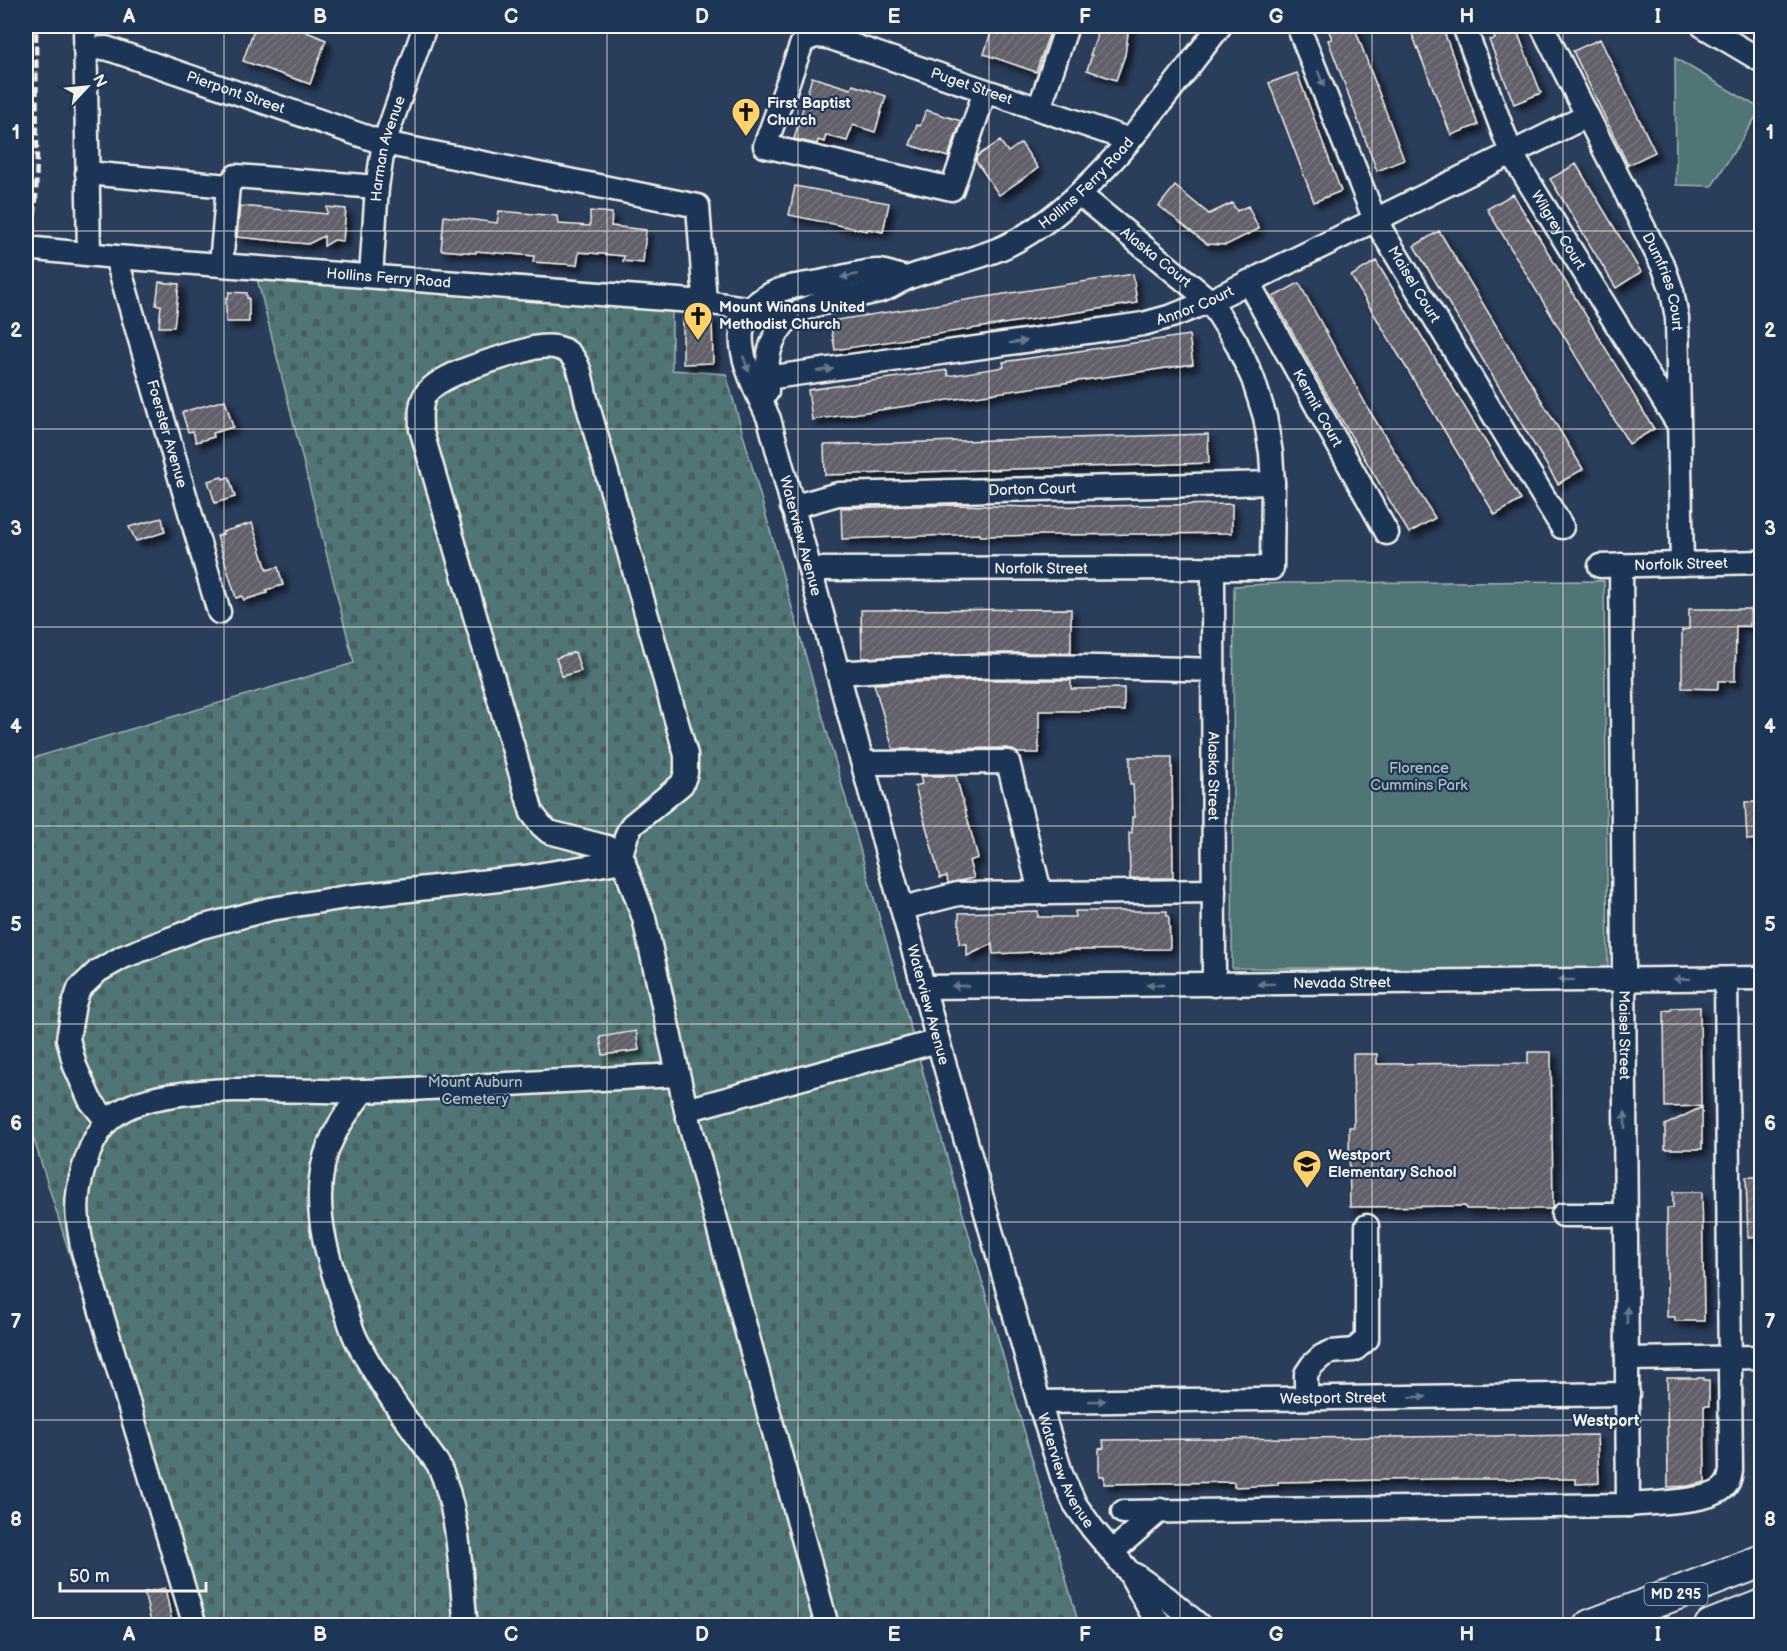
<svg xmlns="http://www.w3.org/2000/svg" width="1787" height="1651" font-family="'Balsamiq Sans',sans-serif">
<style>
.cemetery{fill:url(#cemetery-stones);stroke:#a2b3af;stroke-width:1.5}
.park{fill:#507576;stroke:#a2b3af;stroke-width:1.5}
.building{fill:url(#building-hatch);stroke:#f4f1e8;stroke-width:1.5;filter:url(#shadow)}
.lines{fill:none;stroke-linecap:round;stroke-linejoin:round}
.minor-casing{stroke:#f4f1e8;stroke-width:27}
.highway-casing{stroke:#f4f1e8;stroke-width:36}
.minor{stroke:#1d3557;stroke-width:22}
.highway{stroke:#1d3557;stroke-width:32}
.rail{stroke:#f4f1e8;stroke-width:4.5;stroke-dasharray:9 4.5;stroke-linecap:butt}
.oneway{fill:#68778a}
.grid{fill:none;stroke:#f4f1e8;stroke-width:1.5;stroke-opacity:0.55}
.labels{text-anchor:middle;stroke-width:4.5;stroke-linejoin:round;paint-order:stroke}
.shield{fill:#1d3557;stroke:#b4b9bc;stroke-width:1.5}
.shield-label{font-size:14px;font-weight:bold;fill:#f4f1e8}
.street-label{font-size:15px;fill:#f4f1e8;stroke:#1d3557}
.poi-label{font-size:15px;font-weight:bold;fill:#f4f1e8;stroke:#1d3557;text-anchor:start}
.park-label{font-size:15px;fill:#b2bfba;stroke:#1d3557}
.neighbourhood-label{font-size:16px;font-weight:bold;fill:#f4f1e8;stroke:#1d3557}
.neatline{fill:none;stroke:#f4f1e8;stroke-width:2}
.grid-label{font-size:20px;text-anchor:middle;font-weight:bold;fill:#f4f1e8}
</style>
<defs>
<pattern id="cemetery-stones" width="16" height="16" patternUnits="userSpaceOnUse" patternTransform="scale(1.5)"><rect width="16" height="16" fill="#507576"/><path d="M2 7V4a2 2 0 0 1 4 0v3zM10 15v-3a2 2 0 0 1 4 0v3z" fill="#4c5e5e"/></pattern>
<pattern id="building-hatch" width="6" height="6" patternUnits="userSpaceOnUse" patternTransform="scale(1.5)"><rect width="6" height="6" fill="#605e6a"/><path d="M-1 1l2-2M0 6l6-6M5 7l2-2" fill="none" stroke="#77767f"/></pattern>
<filter id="shadow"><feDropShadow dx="5.5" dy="5.5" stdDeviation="3" flood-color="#0009"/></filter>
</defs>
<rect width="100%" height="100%" fill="#2a3d5b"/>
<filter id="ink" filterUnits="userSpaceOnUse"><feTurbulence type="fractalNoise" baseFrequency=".0167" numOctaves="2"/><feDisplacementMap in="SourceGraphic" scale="12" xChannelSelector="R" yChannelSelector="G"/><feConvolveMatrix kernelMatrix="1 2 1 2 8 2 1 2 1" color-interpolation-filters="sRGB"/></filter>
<g filter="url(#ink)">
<path class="cemetery" d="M 257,278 L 672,311 L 672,370 L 726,374 L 1079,1625 L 185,1625 L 26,1114 L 26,760 L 354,663 Z"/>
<path class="park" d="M 1675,58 L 1761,109 L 1712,186 L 1676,185 Z
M 1604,581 L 1608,969 L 1232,968 L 1234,586 L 1284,583 Z"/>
<path class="building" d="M 255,26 L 266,26 L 279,30 L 281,26 L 292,26 L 326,40 L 310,84 L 243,61 Z
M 993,26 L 1052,26 L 1036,72 L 984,54 Z
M 1097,26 L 1129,26 L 1125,55 L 1116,80 L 1087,70 L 1092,55 L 1090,55 L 1096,39 Z
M 1327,26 L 1354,26 L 1404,160 L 1377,171 L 1328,40 L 1332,39 Z
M 1409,26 L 1436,26 L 1438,31 L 1443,29 L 1478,125 L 1451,135 Z
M 1490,26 L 1515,26 L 1541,93 L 1514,104 L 1489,40 L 1495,39 Z
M 1600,39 L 1655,152 L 1628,165 L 1573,51 Z
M 1297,73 L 1341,191 L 1314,202 L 1269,83 Z
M 812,77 L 851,89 L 853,85 L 886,96 L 875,132 L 853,125 L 847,141 L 826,135 L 824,142 L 818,140 L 817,144 L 794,139 Z
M 926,110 L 961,121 L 948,157 L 910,145 L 917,125 L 920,126 Z
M 1000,141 L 1008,152 L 1021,143 L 1038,168 L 999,195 L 976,161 L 977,156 Z
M 1576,164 L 1641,272 L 1616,288 L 1550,179 Z
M 795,186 L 889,203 L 883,232 L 868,229 L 867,231 L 789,215 Z
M 1175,186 L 1209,214 L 1232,203 L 1237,211 L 1248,206 L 1259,229 L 1226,245 L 1207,244 L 1159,206 Z
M 1513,194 L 1654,429 L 1629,444 L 1487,209 Z
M 240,206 L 327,214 L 327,207 L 346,209 L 343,241 L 334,240 L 324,246 L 324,236 L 308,244 L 237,237 Z
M 499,211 L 557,216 L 558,224 L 590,226 L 590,211 L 612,213 L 611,226 L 646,230 L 643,263 L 623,261 L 624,256 L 579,252 L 577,265 L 533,262 L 534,256 L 476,251 L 476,253 L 441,250 L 444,216 L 497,223 Z
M 1439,231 L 1583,469 L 1558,484 L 1414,246 Z
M 1376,261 L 1521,500 L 1495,515 L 1351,276 Z
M 1133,274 L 1137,303 L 835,350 L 830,321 Z
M 159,282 L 179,284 L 174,327 L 159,327 L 161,305 L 156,305 Z
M 1299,283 L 1369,410 L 1435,518 L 1409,533 L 1335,409 L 1273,297 Z
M 229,292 L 247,293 L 247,298 L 249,298 L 249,322 L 226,322 L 226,298 L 228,298 Z
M 683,318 L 712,318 L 713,363 L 683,364 Z
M 1189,335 L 1193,364 L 812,420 L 808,390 L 947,370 L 948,376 L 1004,367 L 1003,362 Z
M 225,400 L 233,427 L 213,433 L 214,437 L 196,442 L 193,431 L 188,432 L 182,412 Z
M 1208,434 L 1209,463 L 825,475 L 824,445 Z
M 222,477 L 223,479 L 229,477 L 235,497 L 215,503 L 208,481 Z
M 1232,504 L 1232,533 L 980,536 L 980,534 L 842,539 L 841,508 L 956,505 L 1031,507 Z
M 162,518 L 165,532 L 136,541 L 129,527 Z
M 252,523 L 267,570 L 278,567 L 283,585 L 266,590 L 267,593 L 244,600 L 242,596 L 236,598 L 217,536 L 223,534 L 222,532 Z
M 1071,609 L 1071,653 L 979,653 L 862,658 L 861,610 Z
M 1689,609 L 1750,609 L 1750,626 L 1736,626 L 1735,681 L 1718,681 L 1718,689 L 1682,688 L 1682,630 L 1689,629 Z
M 575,652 L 581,671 L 562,676 L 556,658 Z
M 979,680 L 1071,680 L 1071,689 L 1124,688 L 1124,711 L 1039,711 L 1039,753 L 1018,753 L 1008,748 L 893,749 L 874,684 Z
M 1130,757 L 1172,757 L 1173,878 L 1130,878 L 1129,833 L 1132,833 L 1132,817 L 1135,817 L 1133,784 L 1130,784 Z
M 920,776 L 956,776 L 978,858 L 969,861 L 974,878 L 948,883 L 947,876 L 940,878 L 915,786 L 922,784 Z
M 1745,802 L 1760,802 L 1761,839 L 1747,840 Z
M 1038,911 L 1038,917 L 1075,917 L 1075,911 L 1167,911 L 1167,916 L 1169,916 L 1170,949 L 1074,950 L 993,954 L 992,944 L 967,956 L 967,944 L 959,944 L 959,913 Z
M 1700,1007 L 1701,1106 L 1665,1107 L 1664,1011 L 1671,1010 L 1672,1008 Z
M 636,1031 L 639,1050 L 603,1055 L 600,1037 Z
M 1528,1052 L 1551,1052 L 1553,1206 L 1551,1209 L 1466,1209 L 1465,1206 L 1350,1207 L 1349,1127 L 1354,1127 L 1353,1054 L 1377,1054 L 1377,1064 L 1528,1063 Z
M 1702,1107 L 1702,1149 L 1665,1149 L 1665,1125 Z
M 1746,1177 L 1761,1177 L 1761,1237 L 1748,1238 Z
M 1673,1192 L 1702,1192 L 1704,1321 L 1675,1321 L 1675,1317 L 1667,1317 L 1667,1208 L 1673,1208 Z
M 1667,1378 L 1704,1378 L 1704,1380 L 1709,1380 L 1709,1406 L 1704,1406 L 1705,1482 L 1688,1486 L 1668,1487 Z
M 1597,1435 L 1599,1483 L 1576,1484 L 1576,1479 L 1436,1479 L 1278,1482 L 1278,1485 L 1234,1487 L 1234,1482 L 1104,1484 L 1104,1476 L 1099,1476 L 1099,1449 L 1104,1448 L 1103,1440 Z
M 165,1588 L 173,1626 L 152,1626 L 144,1592 Z"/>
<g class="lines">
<g class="minor-casing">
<g id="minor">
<path d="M 85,26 L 89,254"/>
<path id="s1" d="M 1298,26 L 1375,220 L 1562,527"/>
<path id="s2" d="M 1464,26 L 1511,153 L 1678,424"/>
<path id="s3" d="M 1542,26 L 1664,268 L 1672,291 L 1677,318 L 1682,564"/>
<path d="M 1703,26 L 1762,61"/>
<path id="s4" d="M 85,49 L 106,48 L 384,143 L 698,206 L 705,302"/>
<path id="s5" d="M 985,91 L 952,189 L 765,146 L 802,43 C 812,35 819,35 831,38 L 1130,140"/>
<path d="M 1039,109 L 1067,26"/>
<path d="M 87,173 L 228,186"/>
<path id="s6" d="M 26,248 L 116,257 L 705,302 L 795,315"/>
<path id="s7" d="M 116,257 L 219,612"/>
<path d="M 221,264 L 228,186 L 236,176 L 377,187"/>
<path id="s8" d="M 371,276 L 377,187 L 384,143 L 425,26"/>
<path id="s9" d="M 906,278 C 897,276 888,272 879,271 C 865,270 835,279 820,282 C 804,285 786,286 771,294 C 716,321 752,380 769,419 L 938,1041 L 1039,1402 L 1062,1476 L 1075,1504 L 1092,1528 L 1129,1572 L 1151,1612 L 1162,1626"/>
<path id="s10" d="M 1248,282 L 1387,533"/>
<path id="s11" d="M 767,378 L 1143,324 L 1172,316 L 1210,301 L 1587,116"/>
<path id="s12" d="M 767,392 C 766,363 767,337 791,317 C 813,300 855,298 882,290 C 891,288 898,281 907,278 C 939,266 974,261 1006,246 C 1091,205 1163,98 1220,26"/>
<path id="s13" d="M 792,507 L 838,494 L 1273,483"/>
<path id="s14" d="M 1621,565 L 1628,1505"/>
<path id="s15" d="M 1600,566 L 1762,562"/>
<path id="s16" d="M 811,569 L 1272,568 L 1273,483 L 1271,453 L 1265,417 L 1253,379 L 1236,342 L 1210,301 L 1079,194"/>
<path id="s17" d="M 1213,569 L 1214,985"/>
<path d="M 838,673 C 963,663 1089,666 1213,670"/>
<path d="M 863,763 L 1008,762 L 1040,892"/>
<path d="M 621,855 L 607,847 L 549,832 L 541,825 L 532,813 L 421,429 C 421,418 419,408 424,397 C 435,373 508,356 533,348 C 577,340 579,366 586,399 L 686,755 L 686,773 L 682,784 L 632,825 L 627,834 L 621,855 L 644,918 L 686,1110 L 827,1626"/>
<path d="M 903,908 L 958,894 L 1214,891"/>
<path id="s18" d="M 924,987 L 1762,978"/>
<path d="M 363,1091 C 346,1114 328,1138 323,1166 C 313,1215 329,1263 345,1308 C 349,1320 352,1332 358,1343 C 380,1385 410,1425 438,1464 C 460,1510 460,1575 466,1626"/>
<path d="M 686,1110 L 938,1041"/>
<path d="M 107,1121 L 90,1100 L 75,1066 L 68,1039 L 74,1004 L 79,989 L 98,971 L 123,957 L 201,927 L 270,909 L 347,897 L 525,877 L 624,861"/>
<path d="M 1563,1215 L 1626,1215"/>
<path d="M 1627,1359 L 1762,1357"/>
<path d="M 1306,1398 L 1306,1374 L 1312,1365 L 1322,1356 L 1331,1352 L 1354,1350 L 1367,1339 L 1367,1226"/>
<path id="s19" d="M 1039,1402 L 1628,1394"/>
<path d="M 1123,1512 L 1628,1505 C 1649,1503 1706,1502 1721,1490 C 1728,1485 1730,1479 1731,1470 L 1726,979"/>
<path d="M 1112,1552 L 1160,1510"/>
<path d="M 1135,1575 L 1167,1598 L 1200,1626"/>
<path d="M 195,1626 L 83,1251 C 81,1241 79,1230 78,1220 C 74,1191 87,1144 107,1122 C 123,1105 152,1098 174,1095 C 235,1085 302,1093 364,1091 C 468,1087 573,1080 677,1075"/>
</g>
</g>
<g class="highway-casing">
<path id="highway" d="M 1590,1626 L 1762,1561
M 1711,1626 L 1762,1606"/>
</g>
<use href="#minor" class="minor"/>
<use href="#highway" class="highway"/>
<path class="rail" d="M 26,32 L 26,161
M 26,324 L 36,199 L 37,151 L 36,26"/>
</g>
<defs><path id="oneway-solid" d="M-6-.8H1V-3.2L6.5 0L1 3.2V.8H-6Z" transform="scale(1.5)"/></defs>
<g class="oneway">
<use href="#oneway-solid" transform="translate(1321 79) rotate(69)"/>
<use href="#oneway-solid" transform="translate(849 276) rotate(169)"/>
<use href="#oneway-solid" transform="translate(1018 342) rotate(-8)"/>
<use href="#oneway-solid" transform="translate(746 364) rotate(70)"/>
<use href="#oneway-solid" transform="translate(825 370) rotate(-8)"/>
<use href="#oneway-solid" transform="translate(1682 979) rotate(179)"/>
<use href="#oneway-solid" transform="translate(1566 980) rotate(179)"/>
<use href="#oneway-solid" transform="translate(1266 984) rotate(179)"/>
<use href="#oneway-solid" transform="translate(1155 985) rotate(180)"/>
<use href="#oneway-solid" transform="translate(960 986) rotate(180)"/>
<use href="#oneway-solid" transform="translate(1625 1120) rotate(-90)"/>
<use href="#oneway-solid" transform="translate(1627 1315) rotate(-90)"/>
<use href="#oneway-solid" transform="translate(1418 1397) rotate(-1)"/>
<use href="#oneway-solid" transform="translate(1097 1401) rotate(-1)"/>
</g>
</g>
<path class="grid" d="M 224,26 L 224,1626M 415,26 L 415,1626M 607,26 L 607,1626M 798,26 L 798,1626M 989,26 L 989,1626M 1180,26 L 1180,1626M 1372,26 L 1372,1626M 1563,26 L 1563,1626M 26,231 L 1762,231M 26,429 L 1762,429M 26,627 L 1762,627M 26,826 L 1762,826M 26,1024 L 1762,1024M 26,1222 L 1762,1222M 26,1420 L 1762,1420"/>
<defs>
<g id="church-pin" transform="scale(1.5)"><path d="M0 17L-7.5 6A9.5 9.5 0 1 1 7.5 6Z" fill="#ffd166" stroke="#1d3557"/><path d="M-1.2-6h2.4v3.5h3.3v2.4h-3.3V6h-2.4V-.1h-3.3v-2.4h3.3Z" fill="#111"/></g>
<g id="school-pin" transform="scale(1.5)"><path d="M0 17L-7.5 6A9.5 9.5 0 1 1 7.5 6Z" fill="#ffd166" stroke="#1d3557"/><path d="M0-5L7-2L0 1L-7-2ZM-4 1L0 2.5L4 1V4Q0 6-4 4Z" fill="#111"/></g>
</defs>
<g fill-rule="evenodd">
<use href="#church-pin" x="746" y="112"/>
<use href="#church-pin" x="698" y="316"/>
<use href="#school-pin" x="1307" y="1164"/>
</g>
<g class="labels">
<rect class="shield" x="1644.5" y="1583" width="63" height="22" rx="4.5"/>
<g class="shield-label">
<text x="1676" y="1599">MD 295</text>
</g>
<g class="street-label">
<text dy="5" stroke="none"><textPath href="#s5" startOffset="584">Puget Street</textPath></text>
<text dy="5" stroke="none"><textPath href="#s4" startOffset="158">Pierpont Street</textPath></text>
<text dy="5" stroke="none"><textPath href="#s8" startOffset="129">Harman Avenue</textPath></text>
<text dy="5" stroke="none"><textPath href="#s12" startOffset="412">Hollins Ferry Road</textPath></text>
<text dy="5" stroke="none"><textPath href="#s2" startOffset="226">Wilgrey Court</textPath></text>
<text transform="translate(1156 257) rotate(39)" y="5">Alaska Court</text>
<text dy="5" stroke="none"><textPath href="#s6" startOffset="364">Hollins Ferry Road</textPath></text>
<text dy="5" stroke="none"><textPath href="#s3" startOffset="284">Dumfries Court</textPath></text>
<text dy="5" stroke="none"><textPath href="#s1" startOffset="284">Maisel Court</textPath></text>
<text dy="5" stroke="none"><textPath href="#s11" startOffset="435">Annor Court</textPath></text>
<text dy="5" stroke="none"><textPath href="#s10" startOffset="144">Kermit Court</textPath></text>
<text dy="5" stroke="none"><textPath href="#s7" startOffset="184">Foerster Avenue</textPath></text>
<text dy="5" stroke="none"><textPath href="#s13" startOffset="242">Dorton Court</textPath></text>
<text dy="5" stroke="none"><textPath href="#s9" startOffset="402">Waterview Avenue</textPath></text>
<text dy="5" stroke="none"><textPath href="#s15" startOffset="81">Norfolk Street</textPath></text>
<text dy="5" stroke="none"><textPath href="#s16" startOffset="230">Norfolk Street</textPath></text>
<text dy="5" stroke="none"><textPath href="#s17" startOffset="207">Alaska Street</textPath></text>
<text dy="5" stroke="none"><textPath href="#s18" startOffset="418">Nevada Street</textPath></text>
<text dy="5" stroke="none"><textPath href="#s9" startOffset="888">Waterview Avenue</textPath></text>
<text dy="5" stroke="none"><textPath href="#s14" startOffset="470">Maisel Street</textPath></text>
<text dy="5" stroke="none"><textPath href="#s19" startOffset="294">Westport Street</textPath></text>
<text dy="5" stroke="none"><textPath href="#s9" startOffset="1374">Waterview Avenue</textPath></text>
</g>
<g class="poi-label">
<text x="767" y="108">First Baptist<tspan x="767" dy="17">Church</tspan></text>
<text x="719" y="312">Mount Winans United<tspan x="719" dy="17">Methodist Church</tspan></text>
<text x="1328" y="1160">Westport<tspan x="1328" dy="17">Elementary School</tspan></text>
</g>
<g class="park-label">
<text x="1419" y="773">Florence<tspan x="1419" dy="17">Cummins Park</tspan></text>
<text x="475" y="1087">Mount Auburn<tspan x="475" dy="17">Cemetery</tspan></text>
</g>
<g class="neighbourhood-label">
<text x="1606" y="1426">Westport</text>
</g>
</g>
<rect width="1787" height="1651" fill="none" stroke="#1d3557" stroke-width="66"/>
<g transform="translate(87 87) rotate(64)" stroke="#1d3557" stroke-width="4.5" paint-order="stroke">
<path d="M0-4.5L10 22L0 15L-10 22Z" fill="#f4f1e8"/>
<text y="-9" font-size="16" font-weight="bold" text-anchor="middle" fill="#f4f1e8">N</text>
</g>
<path d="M60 1582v9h146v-9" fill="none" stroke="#f4f1e8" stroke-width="3"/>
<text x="69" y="1582" font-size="18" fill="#f4f1e8" stroke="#1d3557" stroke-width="4.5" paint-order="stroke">50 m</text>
<rect x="33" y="33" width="1721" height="1585" class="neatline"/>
<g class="grid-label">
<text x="129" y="23">A</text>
<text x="320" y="23">B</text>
<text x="511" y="23">C</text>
<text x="702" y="23">D</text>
<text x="894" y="23">E</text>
<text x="1085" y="23">F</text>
<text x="1276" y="23">G</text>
<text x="1467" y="23">H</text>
<text x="1658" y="23">I</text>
<text x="16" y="139">1</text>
<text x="1770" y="139">1</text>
<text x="16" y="337">2</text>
<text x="1770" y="337">2</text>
<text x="16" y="535">3</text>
<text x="1770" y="535">3</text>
<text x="16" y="733">4</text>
<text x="1770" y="733">4</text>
<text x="16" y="931">5</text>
<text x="1770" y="931">5</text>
<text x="16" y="1130">6</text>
<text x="1770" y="1130">6</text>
<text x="16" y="1328">7</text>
<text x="1770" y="1328">7</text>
<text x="16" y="1526">8</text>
<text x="1770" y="1526">8</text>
<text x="129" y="1641">A</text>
<text x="320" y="1641">B</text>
<text x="511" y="1641">C</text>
<text x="702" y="1641">D</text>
<text x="894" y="1641">E</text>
<text x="1085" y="1641">F</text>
<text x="1276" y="1641">G</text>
<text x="1467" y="1641">H</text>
<text x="1658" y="1641">I</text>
</g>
</svg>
